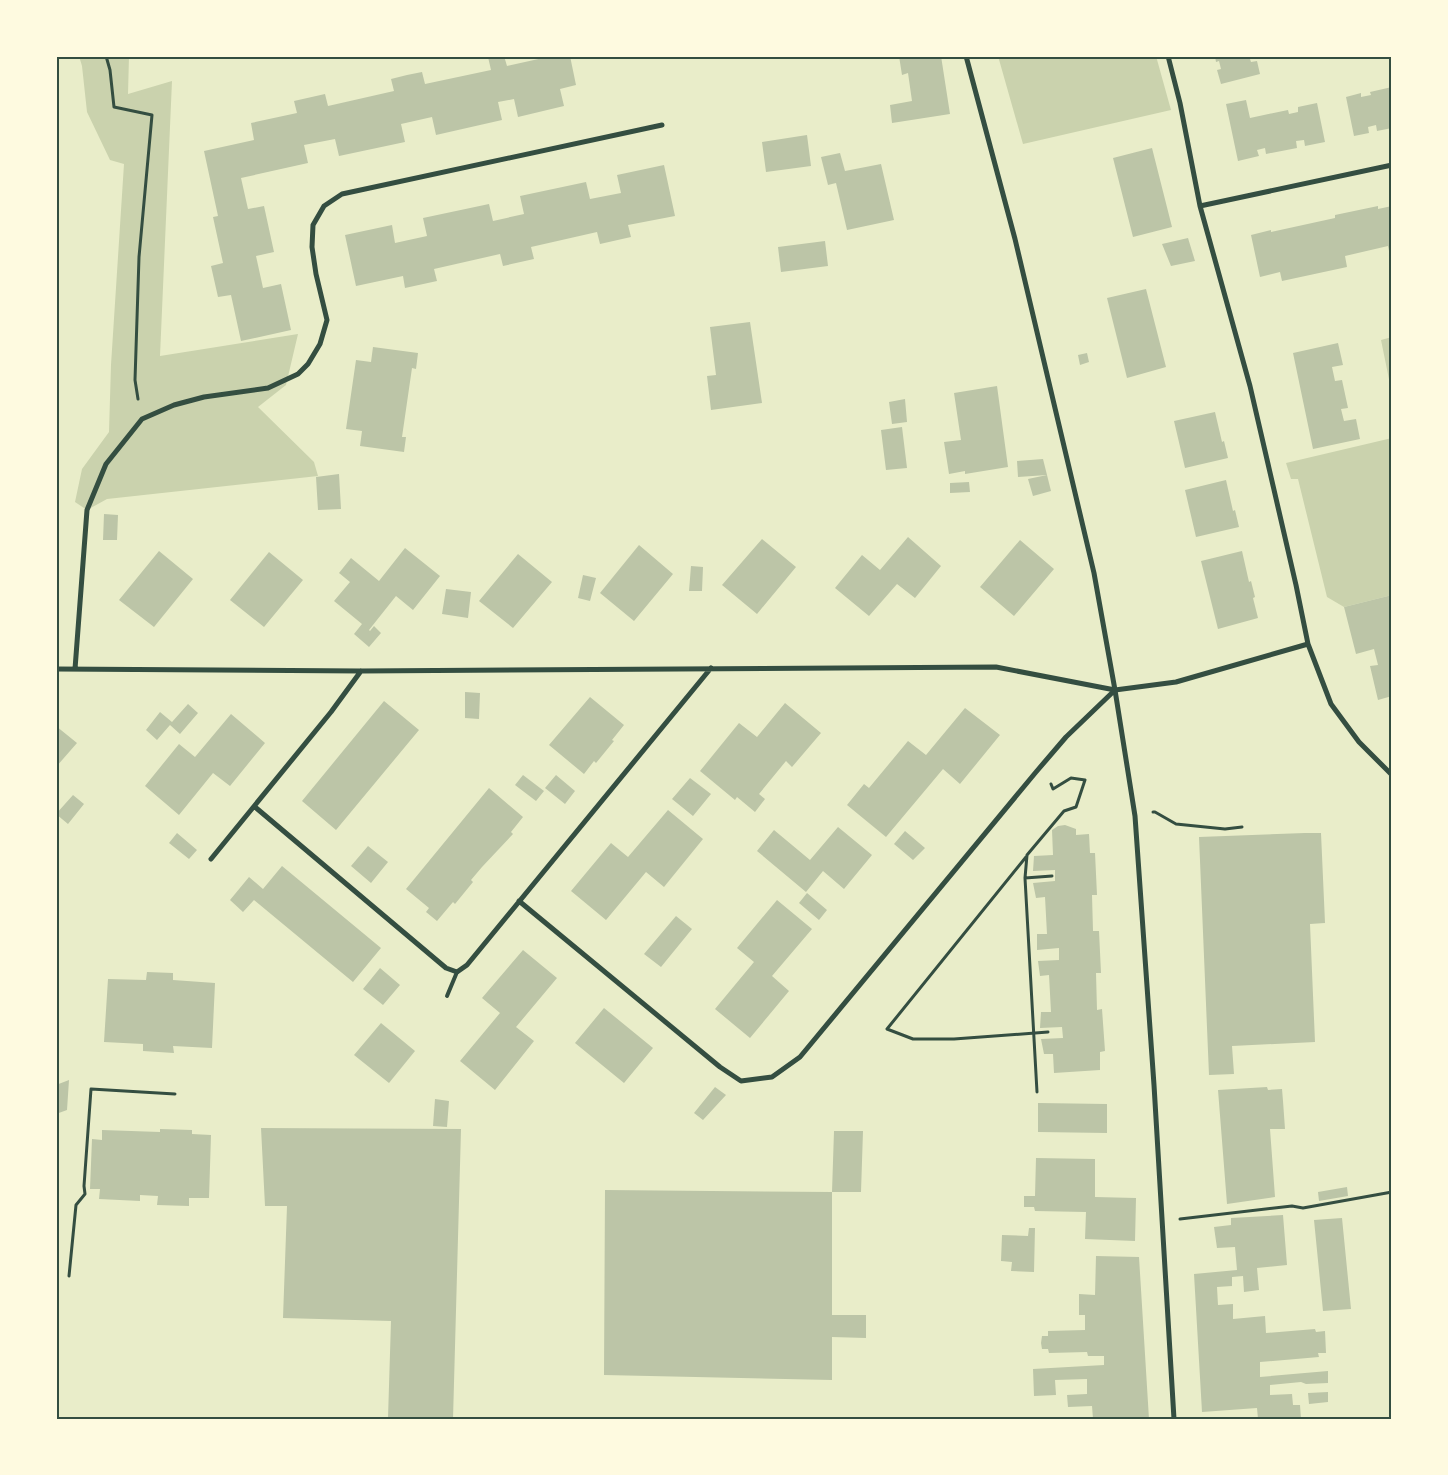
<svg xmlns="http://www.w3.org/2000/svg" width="1448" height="1475" font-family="Quicksand,sans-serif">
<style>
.green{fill:#cad2ad}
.building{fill:#bcc5a7}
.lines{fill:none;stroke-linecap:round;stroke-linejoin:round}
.path{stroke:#344e41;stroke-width:3}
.service{stroke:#344e41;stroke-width:4}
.minor{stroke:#344e41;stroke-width:5}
.neatline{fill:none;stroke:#344e41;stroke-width:2}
</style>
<rect width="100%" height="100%" fill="#e9edc9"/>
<path class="green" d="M 79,56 L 129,56 L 128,94 L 172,81 L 160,356 L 298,334 L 286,385 L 258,407 L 314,462 L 318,476 L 107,499 L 87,510 L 75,502 L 82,469 L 109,432 L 111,365 L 124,164 L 110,160 L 87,112 L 82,66 Z
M 998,56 L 1156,56 L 1171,110 L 1023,144 Z
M 1392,337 L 1392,394 L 1381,340 Z
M 1392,438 L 1392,595 L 1344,607 L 1327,597 L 1298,479 L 1291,479 L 1286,463 Z"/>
<path class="building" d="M 494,56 L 504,56 L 507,66 L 552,56 L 570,56 L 576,85 L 560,89 L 564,106 L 518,117 L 514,99 L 498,102 L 502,120 L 436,135 L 432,117 L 401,124 L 405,142 L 339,156 L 335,139 L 304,145 L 308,163 L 241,178 L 248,209 L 264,206 L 274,252 L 256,256 L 263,288 L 281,284 L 291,330 L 241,341 L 231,295 L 218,297 L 211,266 L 223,263 L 213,217 L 218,216 L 204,151 L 254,140 L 251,123 L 297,113 L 294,101 L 325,94 L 328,106 L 394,91 L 391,79 L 407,75 L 422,72 L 425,84 L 491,70 L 488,57 Z
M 899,56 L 941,56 L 950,114 L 892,123 L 890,105 L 912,101 L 908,73 L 902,75 Z
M 1215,56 L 1249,56 L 1251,62 L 1257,61 L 1260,74 L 1221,84 L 1217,70 L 1221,69 L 1219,61 L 1216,62 Z
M 1392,87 L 1392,128 L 1377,131 L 1376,125 L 1368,127 L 1369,133 L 1354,136 L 1346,97 L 1361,93 L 1361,97 L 1371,95 L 1370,92 Z
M 1246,100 L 1250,118 L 1288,110 L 1289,114 L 1298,112 L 1298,107 L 1317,103 L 1325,142 L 1305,146 L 1304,140 L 1296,141 L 1297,148 L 1266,154 L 1265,148 L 1257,150 L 1259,156 L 1238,161 L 1226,104 Z
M 807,135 L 811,166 L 766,172 L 762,142 Z
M 1152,148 L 1172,227 L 1133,237 L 1113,158 Z
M 840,153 L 845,171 L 881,164 L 894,220 L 847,230 L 836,183 L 828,185 L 821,157 Z
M 664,165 L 675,216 L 628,225 L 631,237 L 600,244 L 597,232 L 531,247 L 534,259 L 503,266 L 500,254 L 434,269 L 437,281 L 405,288 L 403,276 L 356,286 L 345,235 L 392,225 L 395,243 L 427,236 L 423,218 L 489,204 L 493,221 L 524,214 L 520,196 L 586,182 L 590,199 L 621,193 L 617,175 Z
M 1378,206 L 1378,209 L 1392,206 L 1392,255 L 1390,256 L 1388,246 L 1345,256 L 1347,267 L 1282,281 L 1280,272 L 1260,277 L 1251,235 L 1271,230 L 1271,232 L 1335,218 L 1335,215 Z
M 1188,238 L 1195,261 L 1171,266 L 1162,244 Z
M 825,241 L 828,266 L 781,272 L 778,247 Z
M 1146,289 L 1166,367 L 1127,378 L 1107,298 Z
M 750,322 L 762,403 L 711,410 L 707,376 L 716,375 L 710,327 Z
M 1338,343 L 1343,365 L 1332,367 L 1335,381 L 1342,380 L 1348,408 L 1341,409 L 1344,421 L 1356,419 L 1360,439 L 1313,449 L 1293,353 Z
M 373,347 L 418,353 L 416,369 L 412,368 L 402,437 L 406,437 L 404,452 L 360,446 L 362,431 L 346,429 L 356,360 L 371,362 Z
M 1087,353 L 1089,362 L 1080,365 L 1078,355 Z
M 997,386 L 1008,467 L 965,474 L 965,471 L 949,474 L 944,442 L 961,440 L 954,393 Z
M 905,399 L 907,422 L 892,424 L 889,402 Z
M 1215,412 L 1222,442 L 1224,441 L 1228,458 L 1185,468 L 1174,421 Z
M 902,427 L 907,468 L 886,470 L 881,430 Z
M 1043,459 L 1047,475 L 1018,477 L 1017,461 Z
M 339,474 L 341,509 L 318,510 L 316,477 Z
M 1047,475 L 1051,491 L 1033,496 L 1028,479 Z
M 1226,480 L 1233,511 L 1235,510 L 1239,527 L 1196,537 L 1185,490 Z
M 969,482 L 970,492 L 950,493 L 950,483 Z
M 104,514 L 118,515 L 117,540 L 103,540 Z
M 908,537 L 941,566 L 915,598 L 897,584 L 869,616 L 835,588 L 862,555 L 880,570 Z
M 762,539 L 796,567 L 757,614 L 722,585 Z
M 1020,540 L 1054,569 L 1014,616 L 980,587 Z
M 639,545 L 673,574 L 634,621 L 600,593 Z
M 405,548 L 440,576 L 413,610 L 396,596 L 369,630 L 370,631 L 374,626 L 381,633 L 369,647 L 354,634 L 362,624 L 334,601 L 350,582 L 339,573 L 351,558 L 379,581 Z
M 159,551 L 193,579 L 154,627 L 119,600 Z
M 1242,551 L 1249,582 L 1251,581 L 1255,597 L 1253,598 L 1258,618 L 1218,629 L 1201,561 Z
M 269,552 L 303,580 L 264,627 L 230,600 Z
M 518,554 L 552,582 L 513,628 L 479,601 Z
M 691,566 L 703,567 L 702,591 L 689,591 Z
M 583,575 L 596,578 L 590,601 L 578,598 Z
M 446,589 L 471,592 L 468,618 L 442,614 Z
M 1392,595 L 1392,696 L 1378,700 L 1370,666 L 1378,665 L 1374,649 L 1356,654 L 1344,607 Z
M 465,692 L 480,693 L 479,719 L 465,718 Z
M 590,697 L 624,725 L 612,740 L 614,741 L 596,763 L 594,761 L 584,774 L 549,745 Z
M 384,701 L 419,730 L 336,830 L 302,801 Z
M 785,703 L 821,733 L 792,767 L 786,761 L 759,794 L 765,799 L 755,812 L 737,797 L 735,800 L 700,771 L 739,723 L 757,737 Z
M 188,704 L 198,713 L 180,734 L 170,725 L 157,740 L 146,730 L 160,712 L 172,722 Z
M 965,708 L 1000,735 L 960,784 L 943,769 L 886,837 L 847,805 L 864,784 L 869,788 L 908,741 L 926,755 Z
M 231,714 L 265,743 L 230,786 L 213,773 L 179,815 L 145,786 L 179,744 L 195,757 Z
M 56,726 L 77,743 L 56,767 Z
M 523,775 L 544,791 L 536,801 L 515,785 Z
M 556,775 L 575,791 L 565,804 L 545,788 Z
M 690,778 L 711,794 L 693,816 L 672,799 Z
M 489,788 L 523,817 L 511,832 L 513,834 L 482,867 L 471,880 L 473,882 L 455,904 L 453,902 L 437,921 L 426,912 L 429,908 L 406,889 Z
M 73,795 L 84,804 L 68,824 L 56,814 Z
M 668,810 L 703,839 L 664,887 L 646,872 L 606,920 L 571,891 L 611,843 L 628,857 Z
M 1065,825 L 1076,829 L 1076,835 L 1089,834 L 1090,853 L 1095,853 L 1097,895 L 1092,895 L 1093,931 L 1099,931 L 1101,973 L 1096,973 L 1097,1010 L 1102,1009 L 1105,1051 L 1100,1052 L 1100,1070 L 1054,1073 L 1053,1054 L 1044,1054 L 1041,1039 L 1063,1038 L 1062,1027 L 1040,1028 L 1041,1012 L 1051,1012 L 1049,975 L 1040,976 L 1038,961 L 1059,960 L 1059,948 L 1037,950 L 1037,934 L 1047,934 L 1045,897 L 1036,898 L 1033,883 L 1055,881 L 1055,870 L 1033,871 L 1034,856 L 1053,855 L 1052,830 L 1058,826 Z
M 838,827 L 872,855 L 844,889 L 823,871 L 806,892 L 757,851 L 774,830 L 810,860 Z
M 905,831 L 925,848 L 913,860 L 894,844 Z
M 177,833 L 197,850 L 189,859 L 169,843 Z
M 1305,833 L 1321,833 L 1325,923 L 1310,924 L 1315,1042 L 1232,1046 L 1234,1074 L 1209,1075 L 1199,837 Z
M 368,846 L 388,862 L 371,883 L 351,866 Z
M 282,866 L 381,948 L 353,982 L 254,900 L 243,912 L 230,900 L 249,877 L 263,889 Z
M 807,893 L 827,910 L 819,920 L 799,903 Z
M 777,900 L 812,929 L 772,976 L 789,991 L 750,1038 L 715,1009 L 754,962 L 737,948 Z
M 676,916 L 692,929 L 661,967 L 644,954 Z
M 523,950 L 557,978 L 516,1027 L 534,1041 L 495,1090 L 460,1061 L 500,1013 L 482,998 Z
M 380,968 L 400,985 L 383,1005 L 363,989 Z
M 147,972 L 173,973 L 173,980 L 215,983 L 212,1048 L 173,1046 L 174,1053 L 143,1051 L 143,1044 L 104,1042 L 108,979 L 146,980 Z
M 604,1008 L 653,1048 L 624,1083 L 575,1043 Z
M 381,1023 L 415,1051 L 389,1083 L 354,1055 Z
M 69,1080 L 67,1110 L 56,1114 L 56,1085 Z
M 715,1087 L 726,1095 L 703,1120 L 694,1113 Z
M 1267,1087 L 1268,1090 L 1282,1089 L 1283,1101 L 1285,1129 L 1270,1129 L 1275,1197 L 1227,1204 L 1218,1090 Z
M 435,1099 L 449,1101 L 447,1127 L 433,1126 Z
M 1038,1103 L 1107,1104 L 1107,1133 L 1038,1132 Z
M 261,1128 L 461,1129 L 453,1419 L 388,1418 L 391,1321 L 283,1318 L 287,1206 L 265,1206 Z
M 160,1129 L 192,1130 L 192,1134 L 211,1135 L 209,1198 L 189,1198 L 189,1206 L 157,1205 L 158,1196 L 140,1195 L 140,1201 L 99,1199 L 100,1189 L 90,1189 L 92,1139 L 102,1140 L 102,1130 L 160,1132 Z
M 834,1131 L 863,1131 L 861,1192 L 832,1192 Z
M 1036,1158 L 1095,1159 L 1095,1197 L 1136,1198 L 1135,1241 L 1085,1239 L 1086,1212 L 1035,1211 L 1034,1207 L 1024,1207 L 1024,1196 L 1035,1196 Z
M 1347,1187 L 1348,1196 L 1319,1201 L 1318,1192 Z
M 605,1190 L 832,1192 L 832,1315 L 866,1315 L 866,1338 L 832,1337 L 832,1380 L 604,1375 Z
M 1283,1215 L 1287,1265 L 1257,1268 L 1259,1290 L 1244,1292 L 1243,1276 L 1232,1277 L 1232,1286 L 1217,1287 L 1218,1305 L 1233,1304 L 1233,1319 L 1265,1316 L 1266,1333 L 1315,1329 L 1316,1332 L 1325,1331 L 1326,1353 L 1318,1353 L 1319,1357 L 1260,1362 L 1260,1377 L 1328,1371 L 1328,1383 L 1306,1384 L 1301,1382 L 1270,1385 L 1270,1395 L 1292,1394 L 1293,1405 L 1300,1405 L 1301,1419 L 1258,1419 L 1257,1408 L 1202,1412 L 1194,1274 L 1237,1270 L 1235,1247 L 1217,1248 L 1214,1227 L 1231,1225 L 1231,1218 Z
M 1342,1218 L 1351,1309 L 1323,1311 L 1314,1220 Z
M 1029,1228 L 1035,1228 L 1034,1272 L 1011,1271 L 1012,1262 L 1001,1261 L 1002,1235 L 1028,1236 Z
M 1096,1256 L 1139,1257 L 1149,1419 L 1093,1419 L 1092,1406 L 1068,1407 L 1067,1395 L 1087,1394 L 1087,1379 L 1055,1380 L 1056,1395 L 1034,1396 L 1033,1369 L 1104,1365 L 1104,1356 L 1088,1356 L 1087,1352 L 1049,1353 L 1048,1349 L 1042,1349 L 1041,1343 L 1042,1336 L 1048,1336 L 1048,1331 L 1085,1330 L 1085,1315 L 1079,1315 L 1079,1294 L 1095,1295 Z
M 1328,1392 L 1328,1402 L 1309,1404 L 1308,1393 Z"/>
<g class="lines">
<path class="path" d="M 106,56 L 110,70 L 114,107 L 152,115 L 139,257 L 135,380 L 138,399
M 1153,812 L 1155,812 L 1176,824 L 1225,829 L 1242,827
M 1026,857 L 887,1029 L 913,1039 L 954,1039 L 1048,1032
M 1025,878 L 1052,876
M 1037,1092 L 1025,878 L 1027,855 L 1064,811 L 1076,807 L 1085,780 L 1071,778 L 1053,789 L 1051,784
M 1180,1219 L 1292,1206 L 1303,1208 L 1392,1192
M 69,1276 L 76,1205 L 85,1194 L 84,1186 L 91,1089 L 175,1094"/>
<path class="service" d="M 447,996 L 457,972"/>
<path class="minor" d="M 966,56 L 1015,239 L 1094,573 L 1115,690 L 1135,816 L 1154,1085 L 1174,1419
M 1168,56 L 1180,103 L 1200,206 L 1250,386 L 1296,585 L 1308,644 L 1331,704 L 1359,742 L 1392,775
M 1200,206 L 1392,165
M 56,669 L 361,671 L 996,667 L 1115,690 L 1176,682 L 1308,644
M 75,669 L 87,510 L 106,464 L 142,419 L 174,405 L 204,397 L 268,388 L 298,374 L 308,364 L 320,344 L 327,320 L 316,274 L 312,247 L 313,225 L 324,206 L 342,194 L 662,125
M 255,807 L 446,968 L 457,972 L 467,965 L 711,668
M 211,859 L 331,712 L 361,671
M 519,901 L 720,1067 L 741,1081 L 772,1077 L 800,1057 L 1036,772 L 1066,737 L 1115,690"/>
</g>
<rect width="1448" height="1475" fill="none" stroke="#fefae0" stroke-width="115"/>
<rect x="58" y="58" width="1332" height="1360" class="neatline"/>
</svg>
